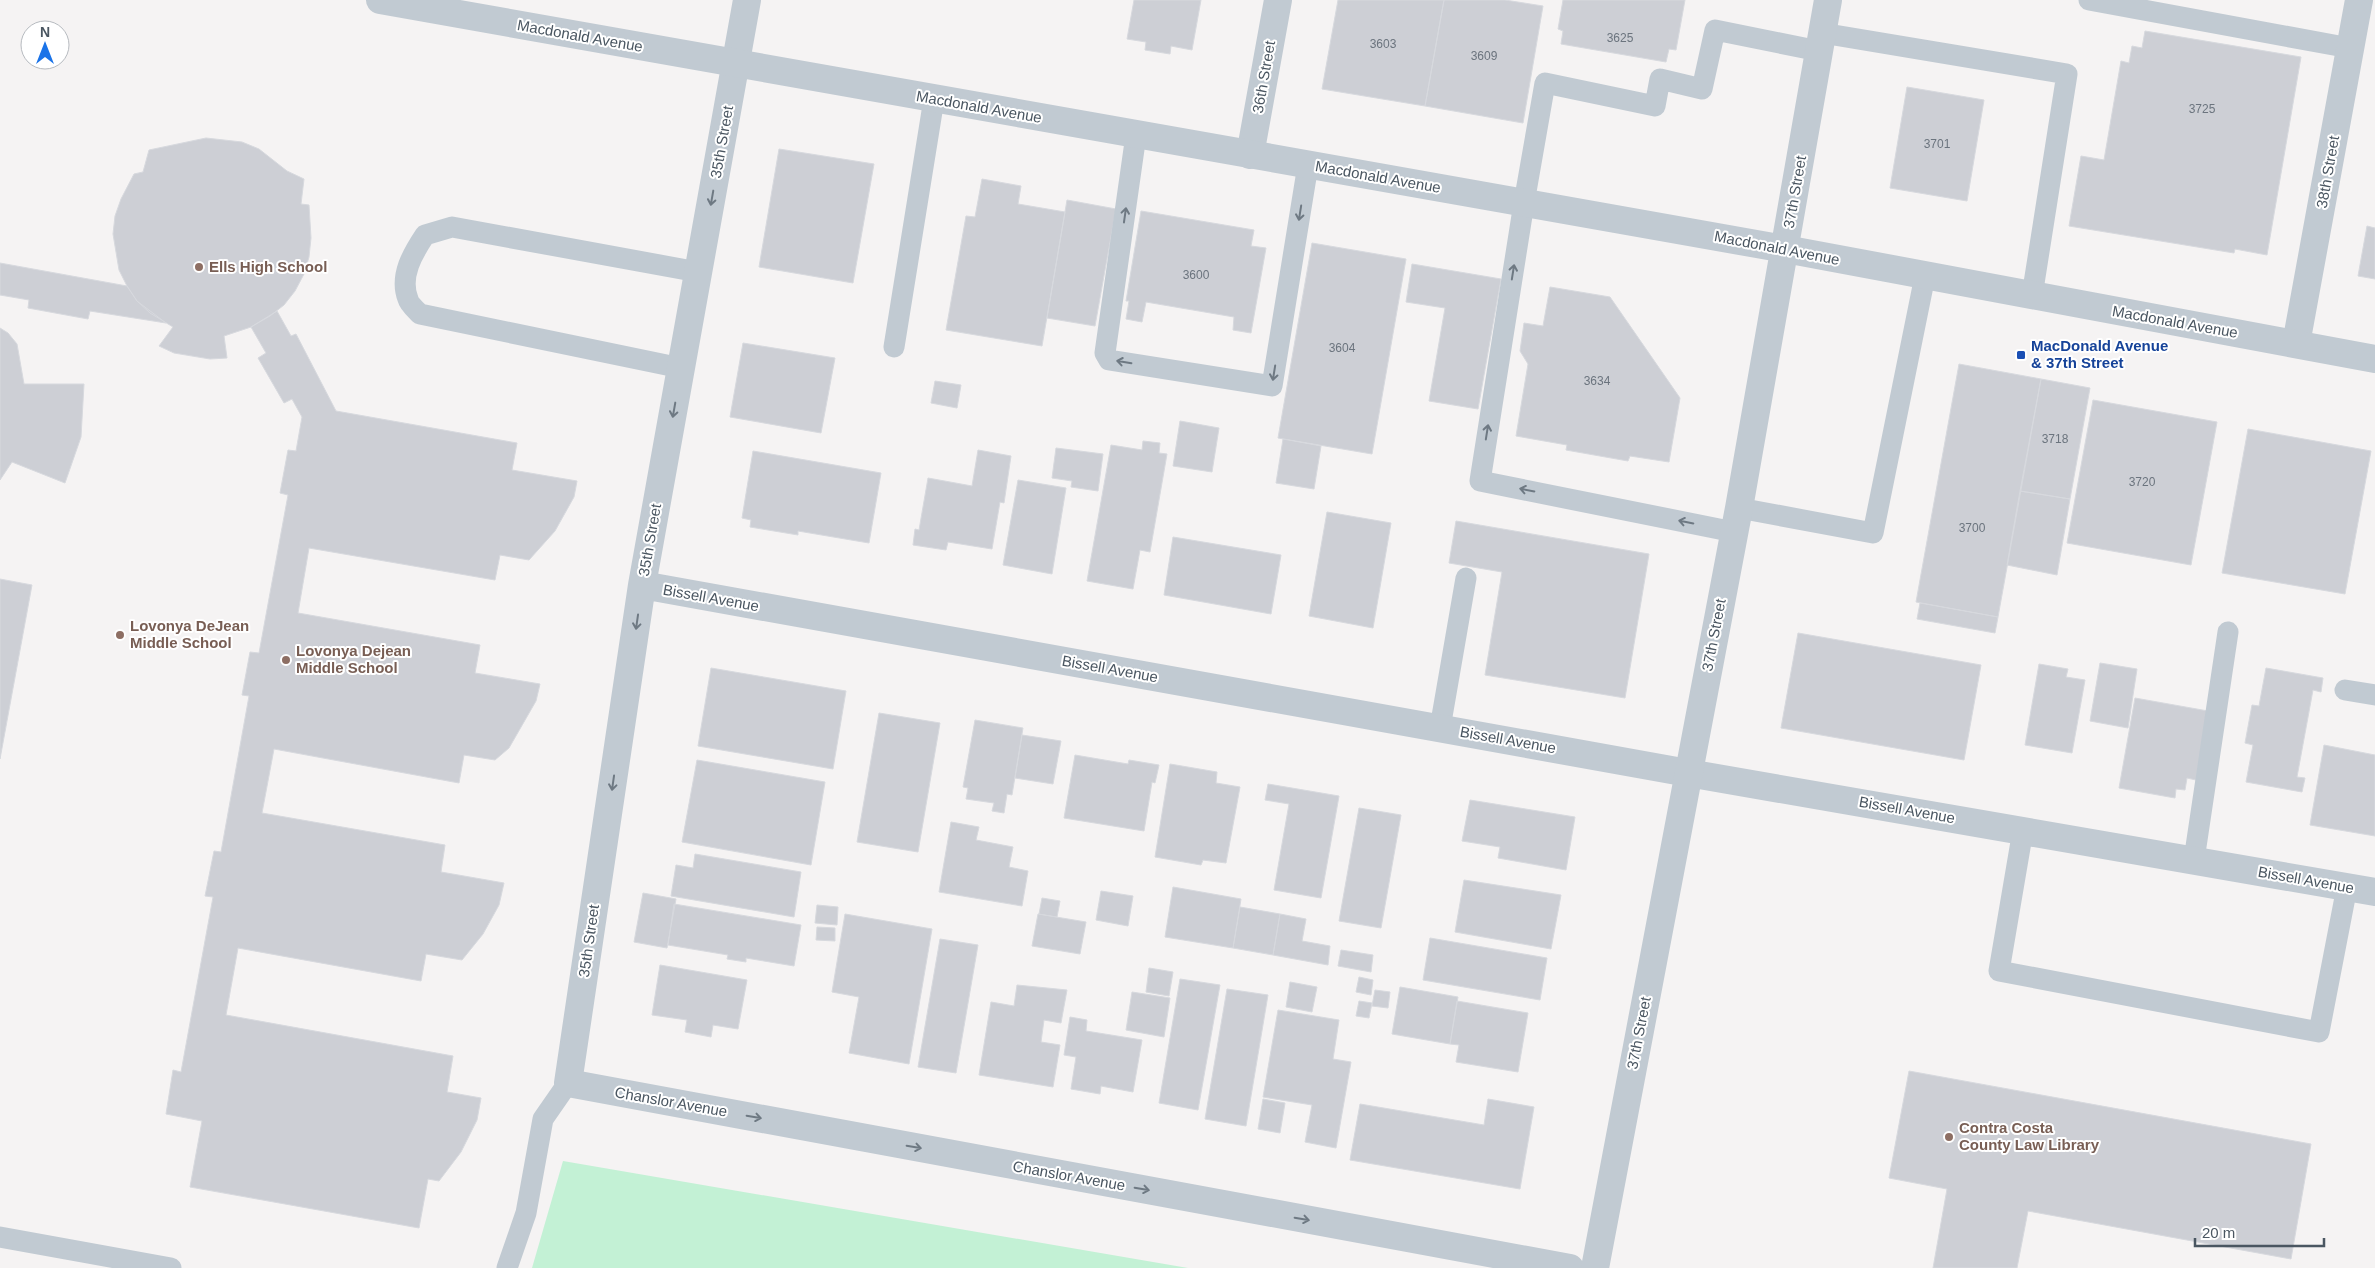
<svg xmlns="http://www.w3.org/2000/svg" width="2375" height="1268" font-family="Helvetica,sans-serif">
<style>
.green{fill:#c3f1d5}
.building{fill:#cdcfd5;stroke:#d7d9de}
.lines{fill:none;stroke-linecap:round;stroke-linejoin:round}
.service{stroke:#c1cad2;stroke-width:21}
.minor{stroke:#c1cad2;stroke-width:28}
.tertiary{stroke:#c1cad2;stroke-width:28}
.oneway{stroke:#6e7983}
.education-dot{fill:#8d6e63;stroke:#fff;stroke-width:2}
.transit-dot{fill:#1a4fb4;stroke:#fff;stroke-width:2}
.labels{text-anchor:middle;stroke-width:4;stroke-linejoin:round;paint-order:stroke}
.number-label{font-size:12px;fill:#6b747e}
.street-label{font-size:15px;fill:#4a5661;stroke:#fff}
.education-label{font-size:15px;font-weight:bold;fill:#785e54;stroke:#fff;text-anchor:start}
.transit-label{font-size:15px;font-weight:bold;fill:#164399;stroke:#fff;text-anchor:start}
</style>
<rect width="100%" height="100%" fill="#f5f3f3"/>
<path class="green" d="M 563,1161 L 1188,1268 L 532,1268 Z"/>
<path class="building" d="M 1134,0 L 1201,0 L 1192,50 L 1171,46 L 1170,54 L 1145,50 L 1146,42 L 1127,39 Z
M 1338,0 L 1444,0 L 1425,106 L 1322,89 Z
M 1444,0 L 1505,0 L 1543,6 L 1523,123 L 1425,106 Z
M 1563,0 L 1685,0 L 1676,50 L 1669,49 L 1666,62 L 1561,44 L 1563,31 L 1558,29 Z
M 2145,31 L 2301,57 L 2267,255 L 2235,249 L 2234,253 L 2069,226 L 2081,156 L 2104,160 L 2121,61 L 2129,63 L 2132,46 L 2142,48 Z
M 1907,87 L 1984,100 L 1967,201 L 1890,188 Z
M 206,138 L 242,142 L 259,149 L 287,171 L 304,179 L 301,204 L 309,205 L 311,238 L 309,257 L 304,274 L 295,291 L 284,305 L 270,316 L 251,327 L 224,336 L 227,358 L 210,359 L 174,353 L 159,346 L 173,327 L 150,313 L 137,301 L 127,286 L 119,270 L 113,234 L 115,216 L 121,199 L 134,174 L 143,172 L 149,150 Z
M 779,149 L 874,164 L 853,283 L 759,267 Z
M 982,179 L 1021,186 L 1018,204 L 1065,212 L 1042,346 L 946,330 L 966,216 L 975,217 Z
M 1067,200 L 1116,209 L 1095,326 L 1047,318 Z
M 1141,211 L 1254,230 L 1251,246 L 1266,248 L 1251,333 L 1233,330 L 1234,317 L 1146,302 L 1142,322 L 1126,319 L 1129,301 L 1126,301 Z
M 2367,226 L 2375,228 L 2375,279 L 2358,276 Z
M 1312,243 L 1406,259 L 1372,454 L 1278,438 Z
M 0,263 L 127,286 L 137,301 L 166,323 L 90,311 L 88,319 L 28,308 L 29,300 L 0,295 Z
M 1412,264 L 1501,279 L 1478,409 L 1429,401 L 1445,308 L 1406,302 Z
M 1550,287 L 1610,297 L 1680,398 L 1669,462 L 1630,456 L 1628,461 L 1566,450 L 1567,445 L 1516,436 L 1528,364 L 1520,351 L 1524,323 L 1543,326 Z
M 277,311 L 291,336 L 296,334 L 336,411 L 517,443 L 512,470 L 577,481 L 574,497 L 555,531 L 529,560 L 500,555 L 495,580 L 309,548 L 298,613 L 480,645 L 475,673 L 540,684 L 536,701 L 509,748 L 495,760 L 464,755 L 459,783 L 274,749 L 262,813 L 445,845 L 441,872 L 504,883 L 499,905 L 483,934 L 462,960 L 426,954 L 421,981 L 238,948 L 226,1015 L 453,1056 L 447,1092 L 481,1098 L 477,1120 L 461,1152 L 439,1181 L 428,1179 L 419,1228 L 190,1187 L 202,1121 L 166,1114 L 173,1070 L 181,1072 L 213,897 L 205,896 L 214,851 L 221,852 L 249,696 L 242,695 L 250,652 L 259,653 L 288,495 L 280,493 L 288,450 L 296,451 L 302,417 L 292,399 L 284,403 L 258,358 L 266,353 L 251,327 Z
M 0,328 L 8,333 L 17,344 L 24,384 L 84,384 L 81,437 L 65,483 L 12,462 L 0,480 Z
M 743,343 L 835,358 L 821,433 L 730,417 Z
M 1959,364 L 2041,379 L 1998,617 L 1916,602 Z
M 2041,379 L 2090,388 L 2070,499 L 2020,491 Z
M 935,381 L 961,385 L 957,408 L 931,403 Z
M 2093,400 L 2217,422 L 2191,565 L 2067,543 Z
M 1180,421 L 1219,428 L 1212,472 L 1173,466 Z
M 2248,429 L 2371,451 L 2345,594 L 2222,573 Z
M 1283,439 L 1321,446 L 1314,489 L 1276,483 Z
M 1143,441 L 1160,443 L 1159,453 L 1167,454 L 1150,552 L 1140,550 L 1133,589 L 1087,581 L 1111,445 L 1142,450 Z
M 1056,448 L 1103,454 L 1098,491 L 1071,487 L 1072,481 L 1052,478 Z
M 978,450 L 1011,456 L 1004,503 L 1000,502 L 992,549 L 948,542 L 946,550 L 913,545 L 915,529 L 919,530 L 928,478 L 972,486 Z
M 753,451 L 881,473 L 869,543 L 798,531 L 798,535 L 750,527 L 751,520 L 742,518 Z
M 1018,480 L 1066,488 L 1052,574 L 1003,565 Z
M 2020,491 L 2070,499 L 2057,575 L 2007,565 Z
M 1327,512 L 1391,523 L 1373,628 L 1309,616 Z
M 1456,521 L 1649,554 L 1625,698 L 1485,675 L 1502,572 L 1449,563 Z
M 1173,537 L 1281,555 L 1271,614 L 1164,595 Z
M 0,579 L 32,585 L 0,759 Z
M 1920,603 L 1998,617 L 1995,633 L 1917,619 Z
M 1798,633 L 1981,665 L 1964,760 L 1781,728 Z
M 2100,663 L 2137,669 L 2128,728 L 2090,721 Z
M 2039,664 L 2068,669 L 2066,677 L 2085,680 L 2072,753 L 2025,745 Z
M 711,668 L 846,691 L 833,769 L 698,746 Z
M 2266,668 L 2323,678 L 2321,692 L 2313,690 L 2297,777 L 2305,778 L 2302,792 L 2246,782 L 2253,745 L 2245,743 L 2252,705 L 2259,706 Z
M 2135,698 L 2208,711 L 2196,780 L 2187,778 L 2185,790 L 2176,789 L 2175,798 L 2119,788 Z
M 879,713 L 940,723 L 918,852 L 857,842 Z
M 975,720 L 1023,728 L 1012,795 L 1007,794 L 1004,813 L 992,811 L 994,803 L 966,799 L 968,788 L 963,787 Z
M 1022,735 L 1061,741 L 1053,784 L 1015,778 Z
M 2324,745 L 2375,755 L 2375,836 L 2310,825 Z
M 1075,755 L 1128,764 L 1129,760 L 1159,765 L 1155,783 L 1152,782 L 1144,831 L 1064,818 Z
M 697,760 L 825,782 L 811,865 L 682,842 Z
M 1170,764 L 1217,772 L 1216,783 L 1240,787 L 1226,863 L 1203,860 L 1201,865 L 1155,857 Z
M 1268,784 L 1339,796 L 1321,898 L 1274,890 L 1289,804 L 1265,800 Z
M 1470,800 L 1575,817 L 1566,870 L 1498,858 L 1500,847 L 1462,841 Z
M 1359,808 L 1401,815 L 1381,928 L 1339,921 Z
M 951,822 L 979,827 L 976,840 L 1013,847 L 1009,867 L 1028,871 L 1022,906 L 939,892 Z
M 695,854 L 801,872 L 794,917 L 671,896 L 676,865 L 693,868 Z
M 1464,880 L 1561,895 L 1551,949 L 1455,932 Z
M 1173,887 L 1241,899 L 1233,948 L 1165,937 Z
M 1101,891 L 1133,896 L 1128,926 L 1096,920 Z
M 643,893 L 676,899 L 667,948 L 634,942 Z
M 1042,898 L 1060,901 L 1057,917 L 1039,914 Z
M 674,904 L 801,925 L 794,966 L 746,958 L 746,962 L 727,959 L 728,955 L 668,945 Z
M 817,905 L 838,907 L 837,925 L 815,923 Z
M 1240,907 L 1280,914 L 1273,955 L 1233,948 Z
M 845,914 L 932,929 L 909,1064 L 849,1053 L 859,997 L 832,992 Z
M 1038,914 L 1086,922 L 1080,954 L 1032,946 Z
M 1280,914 L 1306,919 L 1302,941 L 1330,946 L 1328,965 L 1273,955 Z
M 817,927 L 835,928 L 835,941 L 816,940 Z
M 1430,938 L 1547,958 L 1540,1000 L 1423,980 Z
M 940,939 L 978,945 L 956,1073 L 918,1067 Z
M 1341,950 L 1373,955 L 1371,972 L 1338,966 Z
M 660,965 L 747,980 L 738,1029 L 713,1025 L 711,1037 L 685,1032 L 687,1020 L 652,1015 Z
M 1149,968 L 1173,972 L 1169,996 L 1146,992 Z
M 1359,977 L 1373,980 L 1371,995 L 1356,992 Z
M 1180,979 L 1220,985 L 1198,1110 L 1159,1103 Z
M 1290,982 L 1317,987 L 1312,1012 L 1286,1007 Z
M 1017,985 L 1067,990 L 1061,1023 L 1044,1020 L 1041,1042 L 1060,1045 L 1053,1087 L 979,1075 L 991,1002 L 1014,1006 Z
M 1400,987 L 1458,997 L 1450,1044 L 1392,1034 Z
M 1227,989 L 1268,995 L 1246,1126 L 1205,1119 Z
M 1375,990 L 1390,992 L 1388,1008 L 1372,1006 Z
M 1132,992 L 1170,998 L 1164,1037 L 1126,1030 Z
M 1359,1001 L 1372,1003 L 1369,1018 L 1356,1016 Z
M 1457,1001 L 1528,1013 L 1518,1072 L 1456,1062 L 1459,1045 L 1450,1044 Z
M 1278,1010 L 1339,1020 L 1333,1059 L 1351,1062 L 1336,1148 L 1305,1142 L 1312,1105 L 1263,1097 Z
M 1070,1017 L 1087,1020 L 1086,1031 L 1142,1040 L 1133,1092 L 1101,1086 L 1100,1094 L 1071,1089 L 1076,1057 L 1064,1055 Z
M 1909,1071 L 2311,1144 L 2291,1259 L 2028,1211 L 2017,1268 L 1933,1268 L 1947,1189 L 1889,1178 Z
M 1263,1099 L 1285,1103 L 1280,1133 L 1258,1129 Z
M 1488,1099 L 1534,1107 L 1520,1189 L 1350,1160 L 1360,1104 L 1484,1125 Z"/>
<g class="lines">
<path class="service" d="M 2089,0 L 2350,48
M 1822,33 L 2067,74 L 2032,296
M 1136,135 L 1105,353 L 1109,360 L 1272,386 L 1308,165
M 894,347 L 934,99
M 681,368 L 420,314 C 416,310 409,304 408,299 C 399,276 413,253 425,235 L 452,227 L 698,272
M 1739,508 L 1873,533 L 1925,276
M 1734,532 L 1480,481 L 1524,203 L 1545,83 L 1655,106 L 1660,79 L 1702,89 L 1715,30 L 1819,51
M 2345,690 L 2375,695
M 1440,728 L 1466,578
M 2023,830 L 1999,971 L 2319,1032 L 2347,887
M 2194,860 L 2228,632
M 0,1237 L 171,1268
M 507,1268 L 526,1213 L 543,1119 L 568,1083"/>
<path class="minor" d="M 747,0 L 642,585 L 568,1083 L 1570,1268
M 1250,155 L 1278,0
M 2296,344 L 2359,0
M 642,585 L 1688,773 L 2375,892"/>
<path class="tertiary" d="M 380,0 L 1785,249 L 2375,359
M 1595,1268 L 1739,508 L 1828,0"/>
</g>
<defs><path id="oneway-shaft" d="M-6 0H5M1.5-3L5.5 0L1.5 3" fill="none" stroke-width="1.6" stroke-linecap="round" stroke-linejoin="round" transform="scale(1.25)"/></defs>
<g class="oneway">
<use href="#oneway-shaft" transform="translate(712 198) rotate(100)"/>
<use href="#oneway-shaft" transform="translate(1300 213) rotate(99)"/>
<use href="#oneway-shaft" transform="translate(1125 215) rotate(-82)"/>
<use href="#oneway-shaft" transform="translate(1513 272) rotate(-81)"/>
<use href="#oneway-shaft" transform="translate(1124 362) rotate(-171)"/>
<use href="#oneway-shaft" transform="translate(1274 373) rotate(99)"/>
<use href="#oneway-shaft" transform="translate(674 410) rotate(100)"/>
<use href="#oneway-shaft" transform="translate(1487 432) rotate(-81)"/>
<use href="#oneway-shaft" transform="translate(1527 490) rotate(-169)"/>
<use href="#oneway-shaft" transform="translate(1686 522) rotate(-169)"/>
<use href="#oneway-shaft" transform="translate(637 622) rotate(98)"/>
<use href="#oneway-shaft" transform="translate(613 783) rotate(98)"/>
<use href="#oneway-shaft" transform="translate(754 1117) rotate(10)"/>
<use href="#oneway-shaft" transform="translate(914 1147) rotate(10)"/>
<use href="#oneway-shaft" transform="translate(1142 1189) rotate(10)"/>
<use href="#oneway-shaft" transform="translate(1302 1219) rotate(10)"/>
</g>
<g class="education-dot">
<circle cx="199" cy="267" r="5"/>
<circle cx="120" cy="635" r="5"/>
<circle cx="286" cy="660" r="5"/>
<circle cx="1949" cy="1137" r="5"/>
</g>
<rect class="transit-dot" x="2016" y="350" width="10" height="10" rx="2.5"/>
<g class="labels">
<g class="number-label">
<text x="1620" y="42">3625</text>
<text x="1383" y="48">3603</text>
<text x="1484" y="60">3609</text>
<text x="2202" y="113">3725</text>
<text x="1937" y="148">3701</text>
<text x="1196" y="279">3600</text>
<text x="1342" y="352">3604</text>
<text x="1597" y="385">3634</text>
<text x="2055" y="443">3718</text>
<text x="2142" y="486">3720</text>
<text x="1972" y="532">3700</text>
</g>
<g class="street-label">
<text transform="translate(580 36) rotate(10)" y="5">Macdonald Avenue</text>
<text transform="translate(1264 77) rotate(-80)" y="5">36th Street</text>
<text transform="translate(979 107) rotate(10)" y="5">Macdonald Avenue</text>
<text transform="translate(722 142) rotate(-80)" y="5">35th Street</text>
<text transform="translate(2328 172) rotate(-80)" y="5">38th Street</text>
<text transform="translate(1378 177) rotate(10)" y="5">Macdonald Avenue</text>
<text transform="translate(1795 192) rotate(-80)" y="5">37th Street</text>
<text transform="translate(1777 248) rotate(11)" y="5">Macdonald Avenue</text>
<text transform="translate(2175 322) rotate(10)" y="5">Macdonald Avenue</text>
<text transform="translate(650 540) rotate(-80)" y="5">35th Street</text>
<text transform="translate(711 598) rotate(10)" y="5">Bissell Avenue</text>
<text transform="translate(1714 635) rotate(-79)" y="5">37th Street</text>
<text transform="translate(1110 669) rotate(10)" y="5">Bissell Avenue</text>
<text transform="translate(1508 740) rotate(10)" y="5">Bissell Avenue</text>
<text transform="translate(1907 810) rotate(10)" y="5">Bissell Avenue</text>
<text transform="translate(2306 880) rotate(10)" y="5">Bissell Avenue</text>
<text transform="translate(589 941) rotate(-82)" y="5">35th Street</text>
<text transform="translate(1639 1033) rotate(-79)" y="5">37th Street</text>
<text transform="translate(671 1102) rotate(10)" y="5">Chanslor Avenue</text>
<text transform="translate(1069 1176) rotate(10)" y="5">Chanslor Avenue</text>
</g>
<g class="education-label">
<text x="209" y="272">Ells High School</text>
<text x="130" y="631">Lovonya DeJean<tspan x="130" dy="17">Middle School</tspan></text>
<text x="296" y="656">Lovonya Dejean<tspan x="296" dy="17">Middle School</tspan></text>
<text x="1959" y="1133">Contra Costa<tspan x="1959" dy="17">County Law Library</tspan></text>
</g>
<g class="transit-label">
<text x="2031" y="351">MacDonald Avenue<tspan x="2031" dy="17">&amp; 37th Street</tspan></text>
</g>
</g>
<g transform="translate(45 45)"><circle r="24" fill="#ffffff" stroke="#b7bbc0"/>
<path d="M0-4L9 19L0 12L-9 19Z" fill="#1a73e8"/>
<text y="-8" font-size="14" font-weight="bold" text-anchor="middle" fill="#4a5661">N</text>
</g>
<path d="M2195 1238v8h129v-8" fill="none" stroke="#4a5661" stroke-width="2.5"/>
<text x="2202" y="1238" font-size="15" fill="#4a5661" stroke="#ffffff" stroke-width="4" paint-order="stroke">20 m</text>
</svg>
